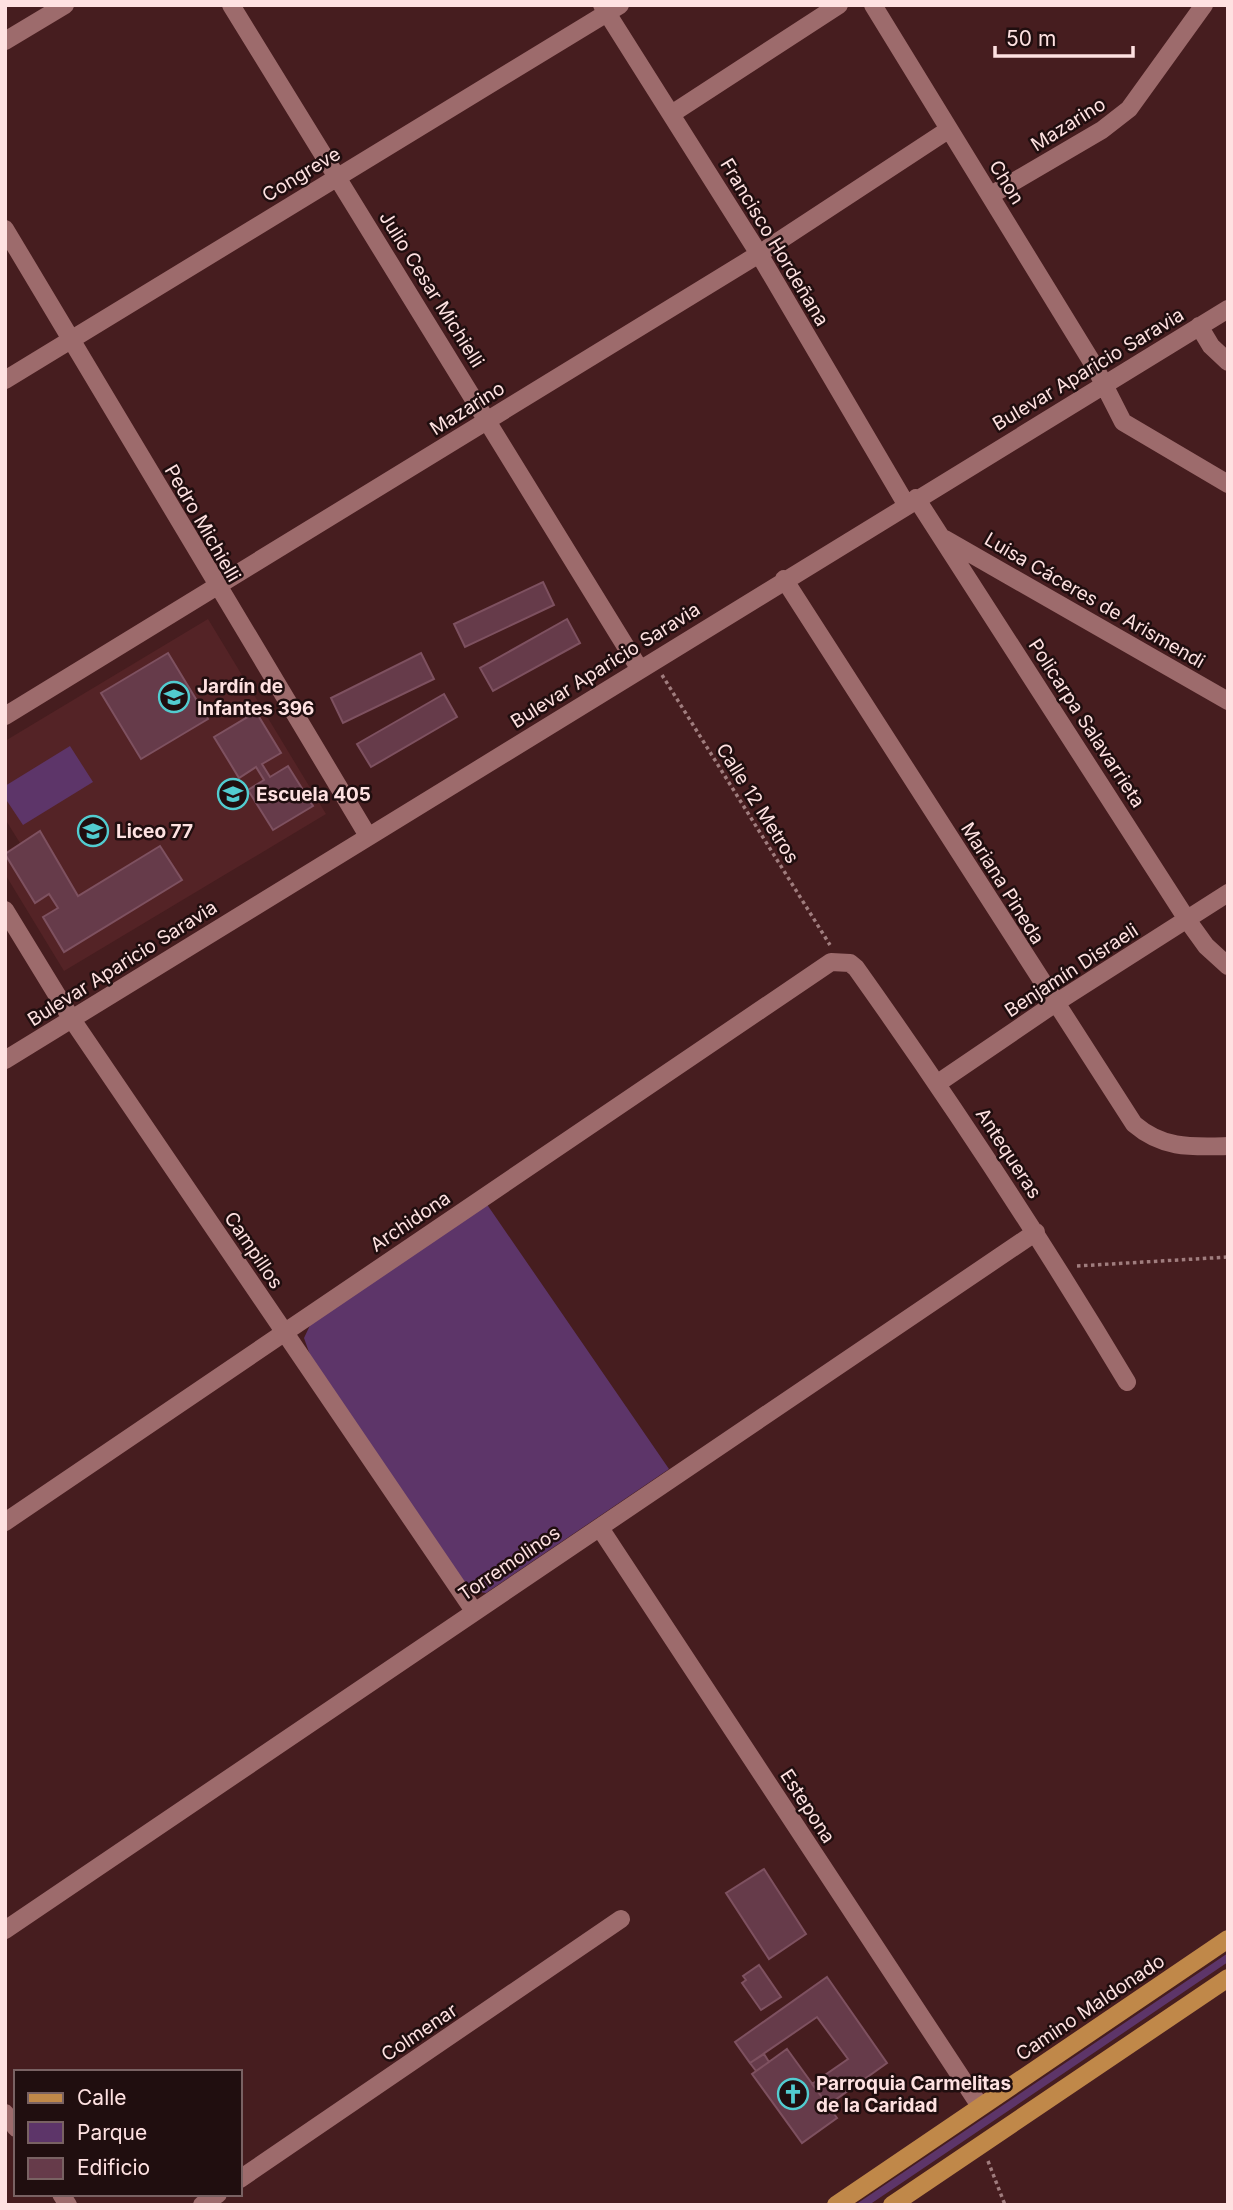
<svg xmlns="http://www.w3.org/2000/svg" width="1233" height="2210" font-family="Inter,sans-serif">
<style>
.built{fill:#542326}
.green{fill:#5d3569}
.building{fill:#663b4a;stroke:#7e5160;stroke-width:2}
.lines{fill:none;stroke-linecap:round;stroke-linejoin:round}
.path{stroke:#a07d7e;stroke-width:3.5;stroke-dasharray:3.5 3.5;stroke-linecap:butt}
.minor{stroke:#9d6b6c;stroke-width:18}
.major{stroke:#c08849;stroke-width:18}
.labels{text-anchor:middle;stroke-width:5;stroke-linejoin:round;paint-order:stroke}
.street-label{font-size:19px;fill:#fee1e1;stroke:#200e0f}
.poi-label{font-size:19px;font-weight:bold;fill:#fee1e1;stroke:#200e0f;text-anchor:start}
</style>
<rect width="100%" height="100%" fill="#461d1f"/>
<path class="built" d="M 208,619 L 326,814 L 64,971 L 5,874 L 5,852 L 20,843 L 5,819 L 5,741 Z"/>
<path class="green" d="M 70,746 L 93,782 L 23,825 L 5,798 L 5,786 Z
M 486,1203 L 669,1469 L 486,1593 L 472,1591 L 465,1586 L 310,1355 L 304,1338 L 313,1319 Z
M 1228,1953 L 1228,1962 L 869,2205 L 855,2205 Z"/>
<path class="building" d="M 543,582 L 554,605 L 465,647 L 454,624 Z
M 567,619 L 580,643 L 493,691 L 480,668 Z
M 168,653 L 208,719 L 141,759 L 101,693 Z
M 421,653 L 434,679 L 343,723 L 331,698 Z
M 444,694 L 457,717 L 371,767 L 357,744 Z
M 256,712 L 281,753 L 262,764 L 270,777 L 288,766 L 313,806 L 273,830 L 248,790 L 264,780 L 256,767 L 239,778 L 214,737 Z
M 40,831 L 78,896 L 160,846 L 182,880 L 64,952 L 43,917 L 58,908 L 49,894 L 35,903 L 5,854 Z
M 764,1869 L 806,1934 L 769,1959 L 726,1893 Z
M 759,1965 L 781,1997 L 761,2010 L 742,1983 L 746,1980 L 743,1976 Z
M 827,1977 L 887,2063 L 828,2105 L 812,2084 L 848,2059 L 817,2017 L 750,2063 L 735,2042 Z
M 787,2049 L 837,2118 L 802,2143 L 752,2074 Z
M 764,2054 L 769,2062 L 756,2071 L 750,2063 Z"/>
<g class="lines">
<path class="path" d="M 662,675 L 830,945
M 1077,1266 L 1228,1257
M 988,2161 L 1005,2205"/>
<path class="minor" d="M 231,5 L 639,668
M 602,5 L 759,254 L 906,504
M 873,5 L 1095,367 L 1123,422 L 1228,484
M 5,41 L 65,5
M 673,113 L 839,5
M 991,195 L 1102,130 L 1129,109 L 1204,5
M 5,229 L 368,836
M 1199,326 L 1211,346 L 1228,362
M 5,380 L 620,5
M 916,498 L 1188,921 L 1206,946 L 1228,966
M 945,539 L 1228,701
M 784,579 L 1134,1124 C 1163,1149 1191,1147 1228,1146
M 5,716 L 759,254 L 948,130
M 5,910 L 71,1018 L 474,1611
M 5,1060 L 1228,309
M 938,1083 L 1054,1004 L 1228,893
M 5,1522 L 831,962 L 850,963 L 856,968 C 952,1103 1042,1240 1127,1382
M 600,1528 L 980,2106
M 5,1930 L 1036,1232
M 5,2113 L 16,2128
M 240,2179 L 621,1919
M 61,2194 L 68,2205
M 202,2205 L 218,2194"/>
<path class="major" d="M 836,2205 L 1228,1939
M 892,2205 L 1228,1978"/>
</g>
<defs>
<g id="school-ring" transform="scale(1.575)"><circle r="9.5" fill="#200e0f" stroke="#52ccd0" stroke-width="1.5"/><path d="M0-5L7-2L0 1L-7-2ZM-4 1L0 2.5L4 1V4Q0 6-4 4Z" fill="#52ccd0"/></g>
<g id="church-ring" transform="scale(1.575)"><circle r="9.5" fill="#200e0f" stroke="#52ccd0" stroke-width="1.5"/><path d="M-1.2-6h2.4v3.5h3.3v2.4h-3.3V6h-2.4V-.1h-3.3v-2.4h3.3Z" fill="#52ccd0"/></g>
</defs>
<g fill-rule="evenodd">
<use href="#school-ring" x="174" y="697"/>
<use href="#school-ring" x="233" y="794"/>
<use href="#school-ring" x="93" y="831"/>
<use href="#church-ring" x="793" y="2094"/>
</g>
<g class="labels">
<g class="street-label">
<text transform="translate(1068 124) rotate(-32)" y="7">Mazarino</text>
<text transform="translate(301 174) rotate(-31)" y="7">Congreve</text>
<text transform="translate(1007 182) rotate(58)" y="7">Chon</text>
<text transform="translate(775 242) rotate(59)" y="7">Francisco Hordeñana</text>
<text transform="translate(432 289) rotate(58)" y="7">Julio Cesar Michielli</text>
<text transform="translate(1088 369) rotate(-31)" y="7">Bulevar Aparicio Saravia</text>
<text transform="translate(467 408) rotate(-32)" y="7">Mazarino</text>
<text transform="translate(203 523) rotate(60)" y="7">Pedro Michielli</text>
<text transform="translate(1095 600) rotate(30)" y="7">Luisa Cáceres de Arismendi</text>
<text transform="translate(605 665) rotate(-32)" y="7">Bulevar Aparicio Saravia</text>
<text transform="translate(1087 723) rotate(57)" y="7">Policarpa Salavarrieta</text>
<text transform="translate(758 803) rotate(58)" y="7">Calle 12 Metros</text>
<text transform="translate(1003 883) rotate(58)" y="7">Mariana Pineda</text>
<text transform="translate(122 963) rotate(-32)" y="7">Bulevar Aparicio Saravia</text>
<text transform="translate(1071 970) rotate(-33)" y="7">Benjamín Disraeli</text>
<text transform="translate(1009 1153) rotate(57)" y="7">Antequeras</text>
<text transform="translate(410 1221) rotate(-34)" y="7">Archidona</text>
<text transform="translate(254 1250) rotate(56)" y="7">Campillos</text>
<text transform="translate(509 1563) rotate(-34)" y="7">Torremolinos</text>
<text transform="translate(808 1806) rotate(57)" y="7">Estepona</text>
<text transform="translate(1090 2007) rotate(-34)" y="7">Camino Maldonado</text>
<text transform="translate(419 2032) rotate(-34)" y="7">Colmenar</text>
</g>
<g class="poi-label">
<text x="197" y="693">Jardín de<tspan x="197" dy="22">Infantes 396</tspan></text>
<text x="256" y="801">Escuela 405</text>
<text x="116" y="838">Liceo 77</text>
<text x="816" y="2090">Parroquia Carmelitas<tspan x="816" dy="22">de la Caridad</tspan></text>
</g>
</g>
<rect width="1233" height="2210" fill="none" stroke="#fee1e1" stroke-width="14"/>
<rect x="14" y="2070" width="228" height="126" fill="#200e0f" stroke="#796263" stroke-width="2"/>
<rect x="28" y="2093" width="35" height="10" fill="#c08849" stroke="#796263" stroke-width="2"/>
<text x="77" y="2105" font-size="21" fill="#fee1e1">Calle</text>
<rect x="28" y="2122" width="35" height="21" fill="#5d3569" stroke="#796263" stroke-width="2"/>
<text x="77" y="2140" font-size="21" fill="#fee1e1">Parque</text>
<rect x="28" y="2158" width="35" height="21" fill="#663b4a" stroke="#796263" stroke-width="2"/>
<text x="77" y="2175" font-size="21" fill="#fee1e1">Edificio</text>
<path d="M995 46v10h138v-10" fill="none" stroke="#fee1e1" stroke-width="3.5"/>
<text x="1006" y="46" font-size="21" fill="#fee1e1" stroke="#200e0f" stroke-width="5" paint-order="stroke">50 m</text>
</svg>
